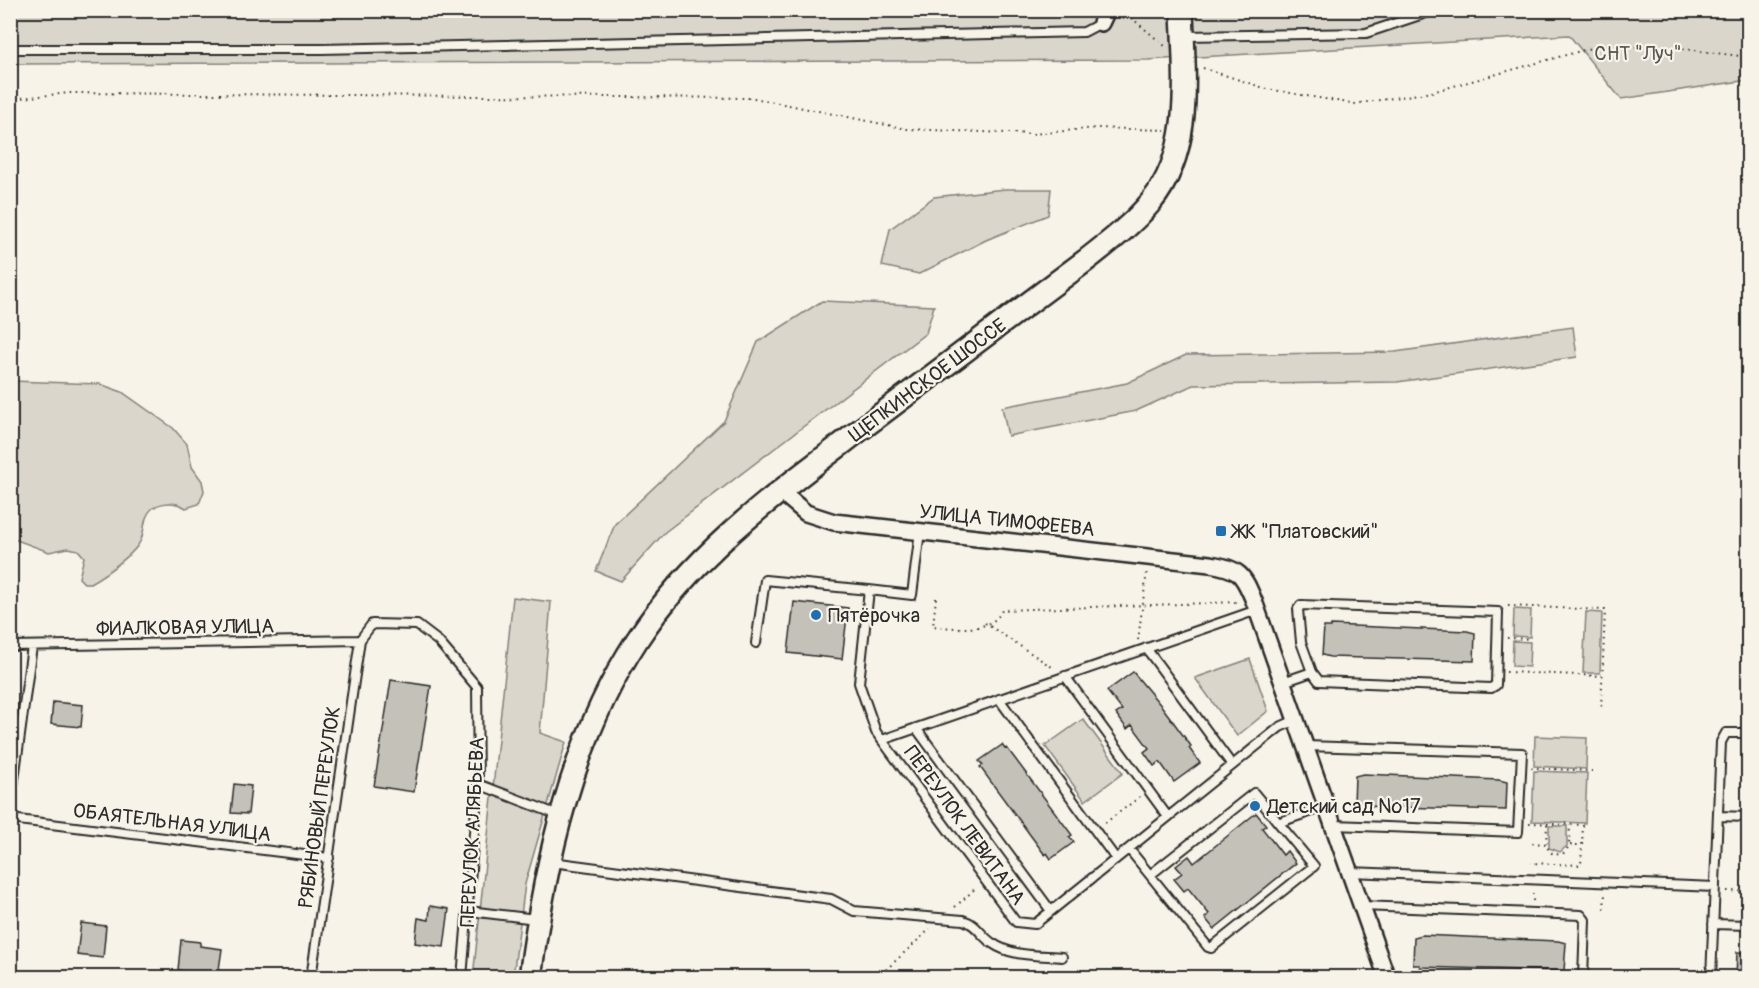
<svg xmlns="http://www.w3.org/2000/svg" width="1759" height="988" font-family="Pangolin,sans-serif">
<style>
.green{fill:#dad6cc;stroke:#82807c;stroke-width:1.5}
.building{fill:#c4c1b9;stroke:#2b2b2b;stroke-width:1.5}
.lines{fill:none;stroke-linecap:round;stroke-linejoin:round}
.lane-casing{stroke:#2b2b2b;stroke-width:12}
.street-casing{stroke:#2b2b2b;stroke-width:20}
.secondary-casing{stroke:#2b2b2b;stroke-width:26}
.path{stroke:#2b2b2b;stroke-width:2;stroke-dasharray:1.5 4.5;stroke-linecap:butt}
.lane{stroke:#f7f3e8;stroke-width:8}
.street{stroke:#f7f3e8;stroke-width:15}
.secondary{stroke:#f7f3e8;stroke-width:21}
.poi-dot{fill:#1f6fb2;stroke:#f7f3e8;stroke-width:2}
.labels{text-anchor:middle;stroke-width:4.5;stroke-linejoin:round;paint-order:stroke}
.park-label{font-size:20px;fill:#575653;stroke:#f7f3e8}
.street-label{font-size:20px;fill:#2b2b2b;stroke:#f7f3e8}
.poi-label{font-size:20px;fill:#2b2b2b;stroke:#f7f3e8;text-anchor:start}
</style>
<rect width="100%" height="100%" fill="#f7f3e8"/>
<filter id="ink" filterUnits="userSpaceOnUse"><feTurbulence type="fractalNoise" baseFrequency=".0167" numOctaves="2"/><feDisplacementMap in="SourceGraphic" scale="12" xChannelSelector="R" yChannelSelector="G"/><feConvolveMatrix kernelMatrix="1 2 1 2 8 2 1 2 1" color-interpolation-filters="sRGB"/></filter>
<g filter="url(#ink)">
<path class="green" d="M 1748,10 L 1748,80 L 1621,99 L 1569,35 L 1148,60 L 11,64 L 10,11 Z
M 1005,189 L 1051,189 L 1048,215 L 986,240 L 919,274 L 882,266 L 890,229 L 934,197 Z
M 822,301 L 934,306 L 926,333 L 665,532 L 621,581 L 596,571 L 615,524 L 724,421 L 758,342 Z
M 1573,327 L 1577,357 L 1397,382 L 1193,385 L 1136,411 L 1008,436 L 1002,407 L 1127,383 L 1186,355 L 1395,352 Z
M 11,381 L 100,384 L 122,392 L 173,428 L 187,444 L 192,467 L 202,481 L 204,491 L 199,504 L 186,508 C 173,500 152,501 146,518 C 143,528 144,537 138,545 C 130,557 103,576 90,583 L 84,583 L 79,578 L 84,557 L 78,550 L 68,548 L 49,552 L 11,538 Z
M 513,597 L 551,602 L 540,733 L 566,742 L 525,884 L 513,977 L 473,978 Z
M 1514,609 L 1531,610 L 1530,637 L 1513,636 Z
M 1586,612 L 1602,613 L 1600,673 L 1583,673 Z
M 1513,641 L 1530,642 L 1529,667 L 1512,666 Z
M 1250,659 L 1268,711 L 1237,736 L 1195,678 Z
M 1083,719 L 1123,773 L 1085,801 L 1045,746 Z
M 1535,736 L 1587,738 L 1586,769 L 1534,766 Z
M 1534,771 L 1587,773 L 1585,823 L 1532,821 Z
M 1549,826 L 1567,826 L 1567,846 L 1560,852 L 1549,848 Z"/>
<path class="building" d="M 794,602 L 848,608 L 842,659 L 788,653 Z
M 1331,625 L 1467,631 L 1475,633 L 1474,661 L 1330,657 L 1322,655 L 1324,627 L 1331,627 Z
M 1133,672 L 1163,708 L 1191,746 L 1189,748 L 1200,763 L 1174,782 L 1160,762 L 1154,766 L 1144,752 L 1149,748 L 1132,725 L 1127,729 L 1116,714 L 1122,710 L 1107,691 Z
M 391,680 L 431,686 L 414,792 L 374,786 Z
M 53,702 L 83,705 L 81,727 L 51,724 Z
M 1002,745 L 1005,749 L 1007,748 L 1072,835 L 1069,837 L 1074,842 L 1051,859 L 1047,853 L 1045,855 L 980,767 L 983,765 L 979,761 Z
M 1363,774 L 1499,780 L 1507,782 L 1506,810 L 1361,806 L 1354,804 L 1355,776 Z
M 234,784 L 251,786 L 248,814 L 231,813 Z
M 1256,813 L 1266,825 L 1262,828 L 1283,855 L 1287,851 L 1296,863 L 1214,929 L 1205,918 L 1209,914 L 1188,888 L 1184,891 L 1174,879 L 1182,873 L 1176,866 L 1189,856 L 1194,863 Z
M 430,906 L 449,909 L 444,947 L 415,943 L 418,918 L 429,920 Z
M 81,923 L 106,926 L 103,958 L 77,955 Z
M 1422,935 L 1558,941 L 1566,943 L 1564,971 L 1420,967 L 1420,965 L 1413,965 L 1414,937 Z
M 181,940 L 200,942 L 200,946 L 222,949 L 218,976 L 178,970 Z
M 1737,952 L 1749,953 L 1749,978 L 1736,978 Z"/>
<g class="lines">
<g class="lane-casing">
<path id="lane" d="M 1184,36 L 1366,33 L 1435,10
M 10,49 L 321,49 L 1084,32 L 1101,23
M 920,531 L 912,595 L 869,590 L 859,683 L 876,732 L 1016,922 L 1035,924 L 1280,727 L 1296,720
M 756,643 L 765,580 L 869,590
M 10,646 L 360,640
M 1146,648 L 1232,765
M 1065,676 L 1168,817
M 1283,682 L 1312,672 L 1301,642 L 1298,609 L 1301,605 L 1498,612 L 1496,685 L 1491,688 L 1319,681 L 1312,672
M 999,699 L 1116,859
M 916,728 L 1051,911
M 882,740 L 1257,610
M 1306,746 L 1522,753 L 1518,832 L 1334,825
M 478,784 L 561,816
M 10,809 L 32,646
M 1718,816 L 1748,817
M 10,819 L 329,858
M 1280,822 L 1327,806
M 1129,849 L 1208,947 L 1211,948 L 1314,866 L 1254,793 L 1150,875
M 552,862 L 831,899 L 854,911 L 963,920 C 977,924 981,936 992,943 C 1012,957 1039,955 1062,957
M 1350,872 L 1715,887
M 1362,906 L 1581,915 L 1585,920 L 1583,978
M 469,911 L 536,919
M 1713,924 L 1748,925
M 311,978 L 360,640 L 372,624 L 417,625 L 438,641 L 477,687 L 478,784 L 462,978
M 1711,978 L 1721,742 L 1726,733 L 1748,733"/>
</g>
<g class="street-casing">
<path id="street" d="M 1101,23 L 1107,10
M 780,491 L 806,513 L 834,522 L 1210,564 C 1240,569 1243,574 1254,601 L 1387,978"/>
</g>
<g class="secondary-casing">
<path id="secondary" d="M 530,978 C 545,861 572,740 637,640 C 695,551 781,490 864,427 C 938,371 1011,316 1085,261 C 1108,243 1132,225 1151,202 C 1194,150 1184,74 1182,10"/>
</g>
<path class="path" d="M 1122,10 L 1165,46
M 1203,68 L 1267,89 L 1354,104 L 1432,92 L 1602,45 L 1683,49 L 1748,57
M 10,99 L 69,93 L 754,98 L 907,129 L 1032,134 L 1097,128 L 1165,130
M 936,598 L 933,626 C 953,628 992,634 1002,610 L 1239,602
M 1508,606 L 1605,610 L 1601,709
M 985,623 L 1055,669
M 1507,638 L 1530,639
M 1138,640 L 1147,571
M 1506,672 L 1602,676
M 1531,768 L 1592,771
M 1105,823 L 1141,796
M 1529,823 L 1583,825 L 1581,865 L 1531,863
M 1547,824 C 1547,834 1542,857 1560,854 C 1563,854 1566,852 1567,849 C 1571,843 1569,832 1570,825
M 1532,843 L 1546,844
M 1570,845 L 1582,845
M 1727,891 L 1748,892
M 1533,901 L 1533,889
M 955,907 L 977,887
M 1604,909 L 1605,894
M 877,978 L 930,929"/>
<use href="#lane" class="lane"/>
<use href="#street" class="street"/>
<use href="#secondary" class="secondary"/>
</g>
</g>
<g class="poi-dot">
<rect x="1215" y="525" width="12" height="12" rx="3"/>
<circle cx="816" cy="615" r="6"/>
<circle cx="1255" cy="806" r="6"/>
</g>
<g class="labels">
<g class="park-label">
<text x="1638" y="60">СНТ "Луч"</text>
</g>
<g class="street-label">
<text transform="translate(927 380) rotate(-37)" y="7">ЩЕПКИНСКОЕ ШОССЕ</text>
<text transform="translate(1007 520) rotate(6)" y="7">УЛИЦА ТИМОФЕЕВА</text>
<text transform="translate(185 627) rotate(-1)" y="7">ФИАЛКОВАЯ УЛИЦА</text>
<text transform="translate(319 807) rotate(-82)" y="7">РЯБИНОВЫЙ ПЕРЕУЛОК</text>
<text transform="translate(172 822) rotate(7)" y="7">ОБАЯТЕЛЬНАЯ УЛИЦА</text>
<text transform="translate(965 825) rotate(54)" y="7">ПЕРЕУЛОК ЛЕВИТАНА</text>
<text transform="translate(472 832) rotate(-87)" y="7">ПЕРЕУЛОК АЛЯБЬЕВА</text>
</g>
<g class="poi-label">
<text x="1233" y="538">ЖК "Платовский"</text>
<text x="828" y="622">Пятёрочка</text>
<text x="1267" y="813">Детский сад №17</text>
</g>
</g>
<rect width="1759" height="988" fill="none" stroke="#f7f3e8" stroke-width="36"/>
<rect x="18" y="18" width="1723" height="952" fill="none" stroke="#2b2b2b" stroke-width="2" filter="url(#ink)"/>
</svg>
